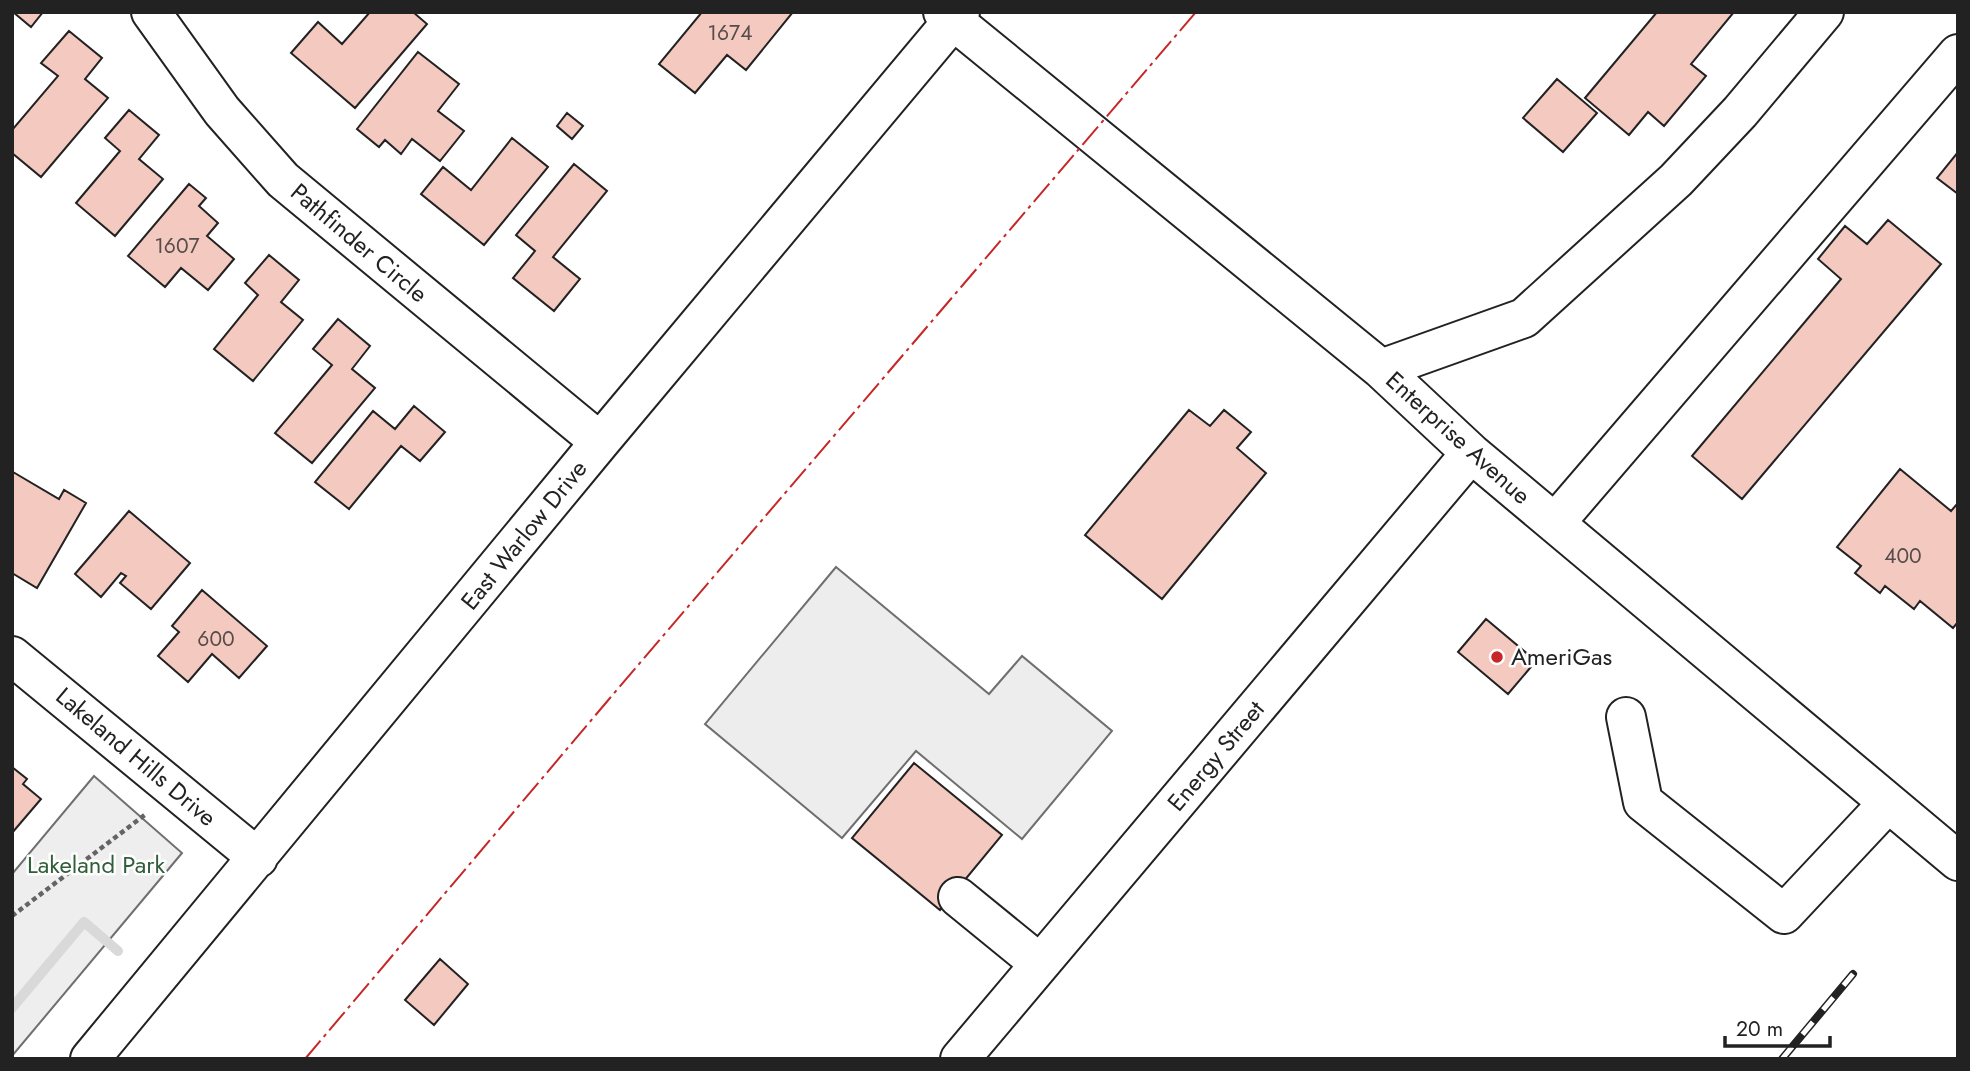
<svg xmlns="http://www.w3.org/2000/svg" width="1970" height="1071" font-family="Jost,sans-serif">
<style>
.green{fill:#eee;stroke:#6f6f6f;stroke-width:2}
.parking{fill:#ededed;stroke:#6f6f6f;stroke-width:2}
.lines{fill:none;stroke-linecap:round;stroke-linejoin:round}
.stream{stroke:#d9d9d9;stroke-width:10}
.building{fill:#f3c9c0;stroke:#222;stroke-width:2}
.minor-casing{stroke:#222;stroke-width:42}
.path{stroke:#646464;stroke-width:4.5;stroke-dasharray:5 3.5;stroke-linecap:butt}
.minor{stroke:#fff;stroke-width:38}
.rail-casing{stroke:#222;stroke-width:8}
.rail{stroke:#fff;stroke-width:5;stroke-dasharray:16;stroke-linecap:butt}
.power{stroke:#c62828;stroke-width:2;stroke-dasharray:24 5 3.5 5;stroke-linecap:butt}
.poi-dot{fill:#c62828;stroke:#fff;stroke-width:2.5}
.labels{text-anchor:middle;stroke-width:5;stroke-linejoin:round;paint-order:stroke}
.number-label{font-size:21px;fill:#564c4a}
.street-label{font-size:24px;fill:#222;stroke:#fff}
.poi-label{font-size:24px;fill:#222;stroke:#fff;text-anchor:start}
.park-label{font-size:24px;fill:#2f5e38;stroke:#fff}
</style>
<rect width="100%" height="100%" fill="#fff"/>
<path class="green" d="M 94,776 L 182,853 L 12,1056 L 12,874 Z"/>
<path class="parking" d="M 836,567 L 989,694 L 1022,656 L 1112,731 L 1022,839 L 916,751 L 842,838 L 705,724 Z"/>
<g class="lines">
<path class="stream" d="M 12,1008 L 84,922 L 118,951"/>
</g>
<path class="building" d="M 13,12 L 43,12 L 31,27 Z
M 370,12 L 413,12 L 427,24 L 355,108 L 291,53 L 318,22 L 342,44 Z
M 702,12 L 793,12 L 746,70 L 727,55 L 695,93 L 659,64 Z
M 1657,12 L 1734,12 L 1691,64 L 1706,76 L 1664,126 L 1648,112 L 1629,135 L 1585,98 Z
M 69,31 L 102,58 L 85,79 L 108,98 L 41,177 L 12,153 L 12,130 L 58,76 L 41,63 Z
M 418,52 L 459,84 L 438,111 L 464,131 L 440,161 L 412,139 L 401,154 L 385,140 L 379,147 L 357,129 Z
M 1557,79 L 1597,113 L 1563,152 L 1523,118 Z
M 129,110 L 159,135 L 139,159 L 163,179 L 115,236 L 76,203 L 120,151 L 105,138 Z
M 567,113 L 583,126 L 572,139 L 557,126 Z
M 512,138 L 548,167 L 484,245 L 421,194 L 443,167 L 471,190 Z
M 1958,152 L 1958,194 L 1937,178 Z
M 574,164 L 607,191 L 553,257 L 580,279 L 554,311 L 513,278 L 535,251 L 516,235 Z
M 189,184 L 206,198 L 199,206 L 218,223 L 207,236 L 234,259 L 208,290 L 181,268 L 165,287 L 128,256 Z
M 1888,220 L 1941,264 L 1742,499 L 1692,456 L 1841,279 L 1818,259 L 1845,226 L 1867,244 Z
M 269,255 L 299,280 L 281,302 L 303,320 L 253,381 L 214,349 L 258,295 L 245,283 Z
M 338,319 L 370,346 L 352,369 L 375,388 L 312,463 L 275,433 L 332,365 L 313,349 Z
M 414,406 L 445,432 L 420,461 L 401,446 L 349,509 L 315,482 L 373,411 L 395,429 Z
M 1189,410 L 1210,426 L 1224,410 L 1251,432 L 1237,448 L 1266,473 L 1162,599 L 1085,535 Z
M 1900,469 L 1951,511 L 1958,503 L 1958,622 L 1953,628 L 1920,601 L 1914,609 L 1885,586 L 1880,593 L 1855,573 L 1861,566 L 1837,547 Z
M 13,472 L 59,499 L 64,490 L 86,503 L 37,588 L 12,573 Z
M 129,511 L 190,563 L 151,609 L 120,583 L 126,576 L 121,573 L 101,597 L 75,574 Z
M 202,590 L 267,646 L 239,678 L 212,654 L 188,682 L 158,656 L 179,632 L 172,626 Z
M 1486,619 L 1536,661 L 1508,694 L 1458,652 Z
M 914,763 L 1002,835 L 940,910 L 852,838 Z
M 12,767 L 27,779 L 23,784 L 41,799 L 12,833 Z
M 440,959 L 468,984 L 434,1025 L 405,1000 Z"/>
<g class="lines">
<g class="minor-casing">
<path id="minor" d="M 151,12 L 222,111 L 283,180 L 600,442
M 943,12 L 1381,369 L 1471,453 L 1958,861
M 1381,369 L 1524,318 L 1676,180 L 1740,112 L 1824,12
M 1555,523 L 1958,54
M 12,656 L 258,858
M 1626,717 L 1643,802 L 1784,914 L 1888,803
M 958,897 L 1039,963
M 90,1059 L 600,442 L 960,12
M 960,1059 L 1471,453"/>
</g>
<path class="path" d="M 12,916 L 146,814"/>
<use href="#minor" class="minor"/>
<g class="rail-casing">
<path id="rail" d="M 1782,1059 L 1853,974"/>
</g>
<use href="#rail" class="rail"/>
<path class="power" d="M 305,1059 L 610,698 L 1196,12"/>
</g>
<circle class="poi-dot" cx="1497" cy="657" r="7"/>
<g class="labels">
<g class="number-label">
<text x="730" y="40">1674</text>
<text x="177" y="253">1607</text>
<text x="1903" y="563">400</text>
<text x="216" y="646">600</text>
</g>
<g class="street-label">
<text transform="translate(359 243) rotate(40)" y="8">Pathfinder Circle</text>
<text transform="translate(1458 438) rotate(42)" y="8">Enterprise Avenue</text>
<text transform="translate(524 535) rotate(-51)" y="8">East Warlow Drive</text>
<text transform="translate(1216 756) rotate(-50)" y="8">Energy Street</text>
<text transform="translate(136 757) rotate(40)" y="8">Lakeland Hills Drive</text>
</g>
<g class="poi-label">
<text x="1511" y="665">AmeriGas</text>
</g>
<g class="park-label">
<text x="96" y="873">Lakeland Park</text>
</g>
</g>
<rect width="1970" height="1071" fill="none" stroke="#222222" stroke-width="28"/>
<path d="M1725 1036v10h105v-10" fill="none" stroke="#222222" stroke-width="3.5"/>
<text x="1736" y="1036" font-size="21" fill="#222222" stroke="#ffffff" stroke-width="5" paint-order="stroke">20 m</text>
</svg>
